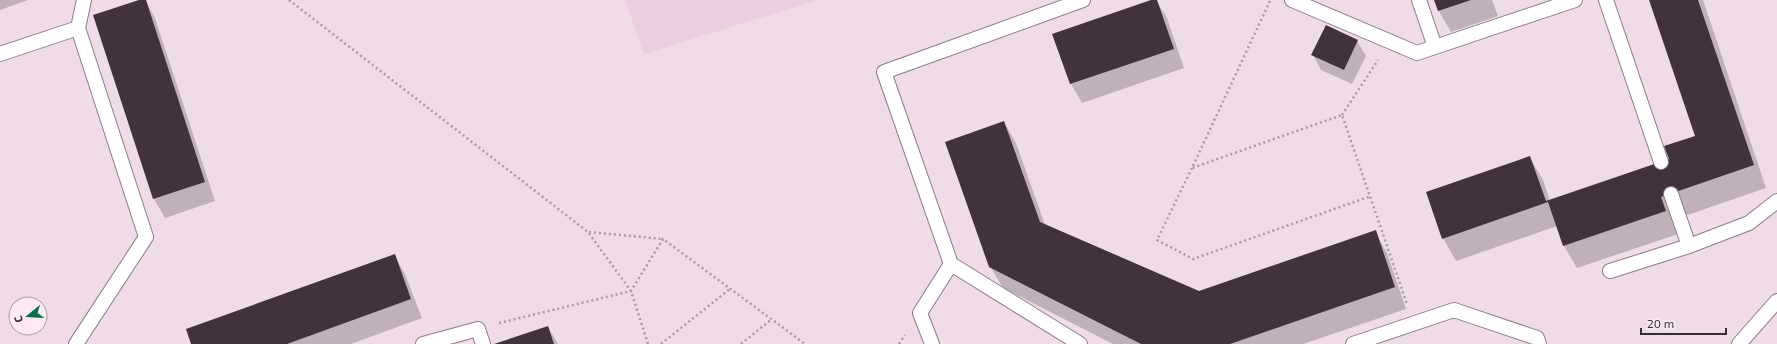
<svg xmlns="http://www.w3.org/2000/svg" width="1777" height="344" font-family="'Exo 2',sans-serif">
<style>
.built{fill:#eacfe0}
.shadow{fill:#0003}
.building{fill:#41323c}
.lines{fill:none;stroke-linecap:round;stroke-linejoin:round}
.lane-casing{stroke:#8c7b86;stroke-width:16}
.path{stroke:#a899a2;stroke-width:2.5;stroke-dasharray:2 3;stroke-linecap:butt}
.lane{stroke:#fff;stroke-width:14}
</style>
<rect width="100%" height="100%" fill="#efdce8"/>
<path class="built" d="M 625,0 L 818,0 L 644,54 Z"/>
<path class="shadow" d="M 0,0 L 28,0 L 0,10 Z
M 142,0 L 145,0 L 155,18 L 215,201 L 165,218 L 154,199 Z
M 1154,0 L 1156,0 L 1167,18 L 1184,68 L 1082,103 L 1071,84 L 1054,34 Z
M 1435,0 L 1492,0 L 1498,16 L 1451,32 L 1439,11 Z
M 1650,0 L 1703,0 L 1766,188 L 1673,220 L 1678,234 L 1577,268 L 1564,246 L 1557,226 L 1456,261 L 1443,238 L 1530,158 L 1543,180 L 1550,201 L 1670,160 L 1696,137 Z
M 1357,41 L 1366,56 L 1352,84 L 1321,70 L 1313,55 Z
M 1004,122 L 1016,143 L 1045,225 L 1199,292 L 1375,232 L 1387,253 L 1406,309 L 1303,344 L 1113,344 L 1003,288 L 990,266 Z
M 394,255 L 405,274 L 422,318 L 351,344 L 192,344 Z
M 548,327 L 558,344 L 496,344 Z"/>
<path class="building" d="M 139,0 L 146,0 L 205,182 L 153,199 L 93,15 Z
M 1151,0 L 1157,0 L 1174,49 L 1070,84 L 1052,34 Z
M 1434,0 L 1471,0 L 1438,11 Z
M 1649,0 L 1698,0 L 1754,165 L 1661,197 L 1666,211 L 1563,246 L 1548,202 L 1442,239 L 1426,192 L 1530,156 L 1546,201 L 1669,159 L 1664,146 L 1695,136 Z
M 1326,25 L 1358,40 L 1344,70 L 1311,55 Z
M 1004,121 L 1040,222 L 1199,291 L 1376,230 L 1395,287 L 1230,344 L 1141,344 L 989,267 L 945,142 Z
M 395,254 L 411,299 L 287,344 L 191,344 L 186,329 Z
M 548,326 L 554,344 L 494,344 Z"/>
<g class="lines">
<g class="lane-casing">
<path id="lane" d="M 1292,0 L 1417,53 L 1575,0
M 1419,0 L 1435,47
M 1606,0 L 1661,162
M 78,28 L 84,0
M 0,54 L 78,28 L 146,237 L 76,344
M 1671,194 L 1689,246
M 1610,271 L 1689,246 L 1749,223 L 1777,201
M 423,344 L 478,329 L 483,344
M 932,344 L 920,313 L 951,264
M 1080,344 L 951,264 L 884,72 L 1083,0
M 1353,344 L 1454,310 L 1537,338 L 1539,344
M 1739,344 L 1777,301"/>
</g>
<path class="path" d="M 289,0 L 588,232 L 631,291 L 648,344
M 1270,1 L 1192,168 L 1342,115 L 1407,304
M 1342,115 L 1378,60
M 1192,168 L 1157,240 L 1193,259 L 1371,196
M 589,232 L 663,239
M 499,323 L 631,291 L 663,239 L 805,344
M 661,344 L 731,288
M 741,344 L 772,319
M 899,344 L 905,335"/>
<use href="#lane" class="lane"/>
</g>
<g transform="translate(28 316) rotate(252)"><circle r="19" fill="#fde9f5" stroke="#ad9ea7"/>
<path d="M0-3L7 15L0 10L-7 15Z" fill="#067048"/>
<text y="-6" font-size="11" font-weight="bold" text-anchor="middle" fill="#352d32">С</text>
</g>
<path d="M1641 328v6h85v-6" fill="none" stroke="#352d32" stroke-width="2"/>
<text x="1647" y="328" font-size="12" fill="#352d32" stroke="#fde9f5" stroke-width="3" paint-order="stroke">20 m</text>
</svg>
